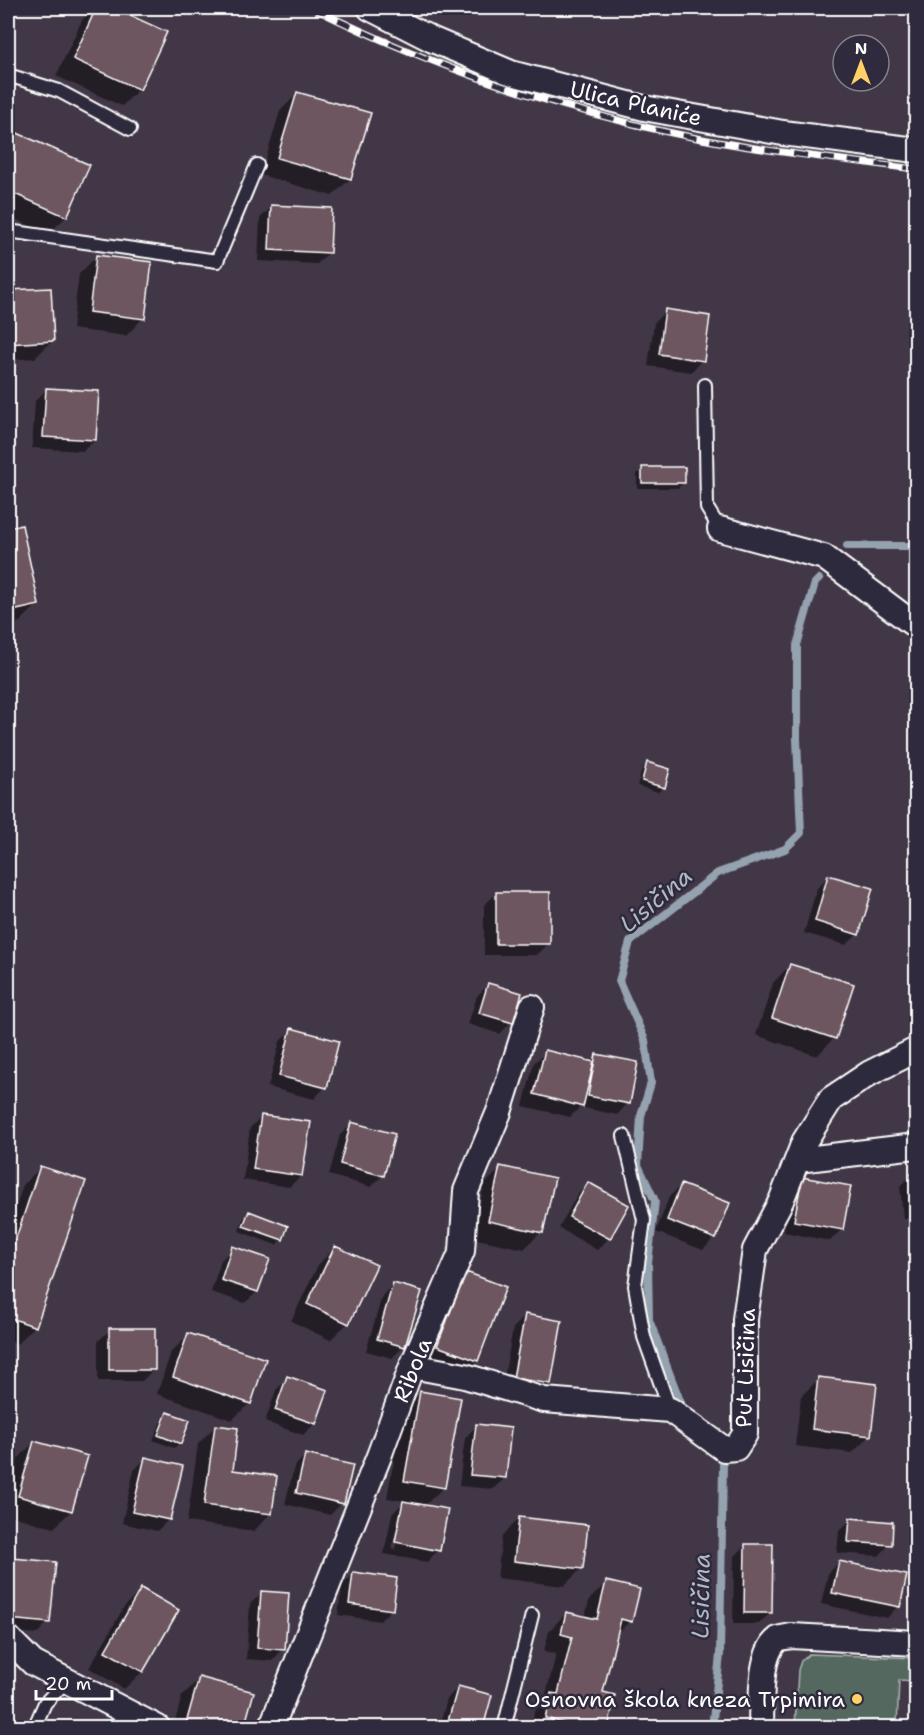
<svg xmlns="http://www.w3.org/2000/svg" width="924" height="1735" font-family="'Shantell Sans',sans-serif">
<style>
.green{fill:#556861;stroke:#aab4b0;stroke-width:1.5}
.shadow{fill:#0007;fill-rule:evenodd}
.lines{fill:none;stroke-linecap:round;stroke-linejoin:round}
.stream{stroke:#95a2af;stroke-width:8}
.building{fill:#6d565e;stroke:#fff;stroke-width:1.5}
.lane-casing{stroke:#fff;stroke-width:16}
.street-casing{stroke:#fff;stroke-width:28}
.lane{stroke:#2f2a3d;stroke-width:12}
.street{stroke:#2f2a3d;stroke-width:24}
.rail-casing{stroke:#fff;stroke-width:7}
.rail{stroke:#2f2a3d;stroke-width:4.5;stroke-dasharray:14;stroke-linecap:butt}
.poi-dot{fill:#ffd166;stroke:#2f2a3d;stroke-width:2}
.labels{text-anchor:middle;stroke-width:5;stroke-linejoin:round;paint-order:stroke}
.street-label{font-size:22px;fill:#fff;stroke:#2f2a3d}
.poi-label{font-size:22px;fill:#fff;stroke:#2f2a3d;text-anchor:end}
.water-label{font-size:24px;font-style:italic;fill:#afb9c3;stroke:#2f2a3d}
</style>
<rect width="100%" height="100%" fill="#423747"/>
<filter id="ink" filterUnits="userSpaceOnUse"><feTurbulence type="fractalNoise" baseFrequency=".0167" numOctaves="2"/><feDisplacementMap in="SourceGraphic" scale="12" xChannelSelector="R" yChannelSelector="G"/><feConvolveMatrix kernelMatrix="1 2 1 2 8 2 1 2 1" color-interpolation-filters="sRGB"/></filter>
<g filter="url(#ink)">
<path class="green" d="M 809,1654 L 916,1658 L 916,1681 L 899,1680 L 897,1727 L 795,1727 L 798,1670 L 801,1661 Z"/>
<path class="shadow" d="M 94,8 L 110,8 L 165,33 L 139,89 L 122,106 L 56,76 L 82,20 Z
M 297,94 L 369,114 L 350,179 L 332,196 L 261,175 L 280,111 Z
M 15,134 L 88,166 L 66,217 L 48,234 L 8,216 L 8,142 Z
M 272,207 L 329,253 L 317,264 L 258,261 L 260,218 Z
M 97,256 L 143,318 L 126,336 L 72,329 L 79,274 Z
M 49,289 L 52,341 L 35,358 L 8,360 L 8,292 Z
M 665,311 L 702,360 L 691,372 L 648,366 L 654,323 Z
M 46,390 L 95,440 L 83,451 L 32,448 L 35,401 Z
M 643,469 L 683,483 L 678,488 L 637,488 L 637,474 Z
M 21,526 L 38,604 L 20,622 L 8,624 L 8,529 Z
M 916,714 L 916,744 L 913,744 L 915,716 Z
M 647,764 L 664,787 L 658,792 L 637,786 L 642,769 Z
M 829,876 L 858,934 L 846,945 L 804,933 L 817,888 Z
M 496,894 L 549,943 L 537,955 L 484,955 L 484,905 Z
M 790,965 L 834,1038 L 817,1056 L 756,1035 L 773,983 Z
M 489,984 L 511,1022 L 500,1034 L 468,1024 L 477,996 Z
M 292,1030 L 325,1087 L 314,1099 L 268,1087 L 280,1041 Z
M 546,1052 L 590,1063 L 597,1056 L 628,1103 L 617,1115 L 580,1107 L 570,1117 L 523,1106 L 534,1063 Z
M 262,1116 L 301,1176 L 289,1187 L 243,1180 L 250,1128 Z
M 352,1124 L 383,1175 L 371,1187 L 329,1175 L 340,1135 Z
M 41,1167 L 35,1326 L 17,1344 L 8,1340 L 8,1231 L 23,1185 Z
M 501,1168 L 541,1232 L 524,1249 L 472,1238 L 484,1185 Z
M 916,1174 L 916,1217 L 903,1219 L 900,1186 L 912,1175 Z
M 803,1179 L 842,1229 L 830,1241 L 784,1232 L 791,1191 Z
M 589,1184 L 609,1238 L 597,1250 L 559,1228 L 577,1195 Z
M 681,1185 L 714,1238 L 703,1250 L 656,1232 L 669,1197 Z
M 249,1213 L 282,1239 L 276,1245 L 239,1231 L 243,1219 Z
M 335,1247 L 348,1323 L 330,1340 L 291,1321 L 318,1265 Z
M 233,1248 L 257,1292 L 245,1303 L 211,1292 L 221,1260 Z
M 466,1273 L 477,1361 L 460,1378 L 421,1363 L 448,1291 Z
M 393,1284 L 404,1346 L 392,1358 L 366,1351 L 382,1296 Z
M 525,1316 L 549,1383 L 538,1395 L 502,1389 L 513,1328 Z
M 110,1330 L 153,1370 L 142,1381 L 98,1381 L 98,1341 Z
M 189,1335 L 250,1403 L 232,1420 L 157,1394 L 171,1352 Z
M 288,1378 L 315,1423 L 303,1435 L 265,1422 L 276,1390 Z
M 819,1379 L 870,1436 L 852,1453 L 795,1446 L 801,1396 Z
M 420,1393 L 444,1487 L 424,1506 L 438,1550 L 427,1562 L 384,1554 L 392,1514 L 405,1501 L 387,1498 L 403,1410 ZM 399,1514 L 402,1514 L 395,1550 L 392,1549 Z
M 167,1413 L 180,1443 L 174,1448 L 153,1440 L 162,1419 Z
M 215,1426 L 231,1471 L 271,1513 L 254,1531 L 187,1522 L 198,1444 Z
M 476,1426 L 505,1478 L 493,1489 L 459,1486 L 465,1438 Z
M 34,1442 L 86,1457 L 71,1511 L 54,1528 L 8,1515 L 8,1493 L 17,1460 Z
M 305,1455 L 342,1503 L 330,1515 L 285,1504 L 294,1467 Z
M 146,1458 L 168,1520 L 157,1531 L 122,1523 L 134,1470 Z
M 519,1518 L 582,1568 L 564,1586 L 497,1578 L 502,1536 Z
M 850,1520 L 890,1544 L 879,1556 L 837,1553 L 839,1531 Z
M 746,1545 L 771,1612 L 759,1624 L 733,1624 L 734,1557 Z
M 12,1560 L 48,1622 L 37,1634 L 8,1631 L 8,1565 Z
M 839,1562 L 898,1606 L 887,1618 L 821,1604 L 828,1574 Z
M 354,1574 L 391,1609 L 380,1621 L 338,1615 L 342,1585 Z
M 606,1583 L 630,1621 L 615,1636 L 602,1693 L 606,1728 L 531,1728 L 534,1712 L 544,1702 L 556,1654 L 544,1651 L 549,1631 L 566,1613 L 585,1618 L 589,1600 Z
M 141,1590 L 177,1611 L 142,1672 L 124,1689 L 89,1668 L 124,1607 Z
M 262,1593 L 283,1649 L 272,1661 L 246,1659 L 250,1604 Z
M 199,1679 L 242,1728 L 173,1728 L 182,1696 Z
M 458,1687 L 482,1728 L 439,1728 L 447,1699 Z"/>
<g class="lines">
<path class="stream" d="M 847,546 L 915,546 L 916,544
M 680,1401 L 649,1320 L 648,1263 L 655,1201 L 638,1165 L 641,1116 L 651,1083 L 645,1040 L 619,981 L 630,942 L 718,873 L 785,849 L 801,833 L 797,739 L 797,645 L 815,583 L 819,579
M 712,1728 L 720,1655 L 723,1464"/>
</g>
<path class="building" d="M 96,8 L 114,8 L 167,32 L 140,90 L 73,59 Z
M 297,92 L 371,113 L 351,179 L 277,158 Z
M 15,132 L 90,165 L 67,217 L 8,191 L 8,149 Z
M 271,205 L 332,208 L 330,253 L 269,250 Z
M 96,255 L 152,262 L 145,319 L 89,312 Z
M 51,288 L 54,341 L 8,344 L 8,290 Z
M 665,309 L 710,316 L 704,361 L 659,354 Z
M 46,388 L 99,391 L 96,440 L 43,437 Z
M 642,467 L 685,467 L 685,483 L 642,483 Z
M 22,525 L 39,605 L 8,612 L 8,528 Z
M 647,762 L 670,769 L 665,788 L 642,781 Z
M 828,875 L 873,888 L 859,935 L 815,921 Z
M 496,892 L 550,892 L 550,944 L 496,944 Z
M 790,964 L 854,984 L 836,1039 L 772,1018 Z
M 488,983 L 522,993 L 513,1023 L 479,1013 Z
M 291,1028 L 339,1041 L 327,1088 L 279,1076 Z
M 545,1050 L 594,1062 L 583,1107 L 534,1094 Z
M 596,1054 L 638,1062 L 630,1104 L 588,1096 Z
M 261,1115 L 311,1122 L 302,1176 L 253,1169 Z
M 351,1122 L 395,1134 L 384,1176 L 340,1164 Z
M 40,1166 L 86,1181 L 36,1327 L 8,1317 L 8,1262 Z
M 500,1166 L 555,1178 L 543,1233 L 488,1221 Z
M 911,1173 L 916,1173 L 916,1207 L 914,1208 Z
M 802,1177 L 851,1186 L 843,1230 L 794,1221 Z
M 588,1182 L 629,1205 L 610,1239 L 569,1217 Z
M 681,1184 L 730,1203 L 716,1239 L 667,1220 Z
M 249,1211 L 288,1226 L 283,1240 L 243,1226 Z
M 232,1246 L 270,1259 L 258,1292 L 221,1280 Z
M 335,1246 L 377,1265 L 349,1324 L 307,1304 Z
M 466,1272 L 506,1287 L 478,1361 L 437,1346 Z
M 393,1283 L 422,1291 L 405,1347 L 377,1339 Z
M 525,1314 L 562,1321 L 551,1384 L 513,1378 Z
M 109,1328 L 155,1328 L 155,1370 L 109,1370 Z
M 188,1333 L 266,1359 L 251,1404 L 173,1377 Z
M 287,1376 L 328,1390 L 316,1424 L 275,1410 Z
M 818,1377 L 877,1384 L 871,1436 L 812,1429 Z
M 420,1391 L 461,1398 L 445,1488 L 404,1481 Z
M 167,1412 L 190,1420 L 181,1444 L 158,1435 Z
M 476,1424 L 511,1428 L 506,1478 L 470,1475 Z
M 215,1425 L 238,1428 L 233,1470 L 277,1476 L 272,1514 L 204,1505 Z
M 34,1441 L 88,1456 L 72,1511 L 18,1496 Z
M 305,1454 L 353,1465 L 344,1504 L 296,1493 Z
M 145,1457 L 183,1466 L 170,1520 L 132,1512 Z
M 403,1501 L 448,1509 L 440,1551 L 395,1542 Z
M 519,1517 L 588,1525 L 583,1569 L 514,1561 Z
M 850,1518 L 893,1522 L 892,1545 L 848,1542 Z
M 745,1544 L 773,1544 L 772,1613 L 744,1613 Z
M 12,1558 L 56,1562 L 50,1623 L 8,1619 L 8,1602 Z
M 839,1561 L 907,1575 L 900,1607 L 832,1593 Z
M 353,1572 L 397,1578 L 393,1610 L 349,1604 Z
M 606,1581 L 640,1589 L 632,1622 L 621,1619 L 603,1692 L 615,1695 L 608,1728 L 582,1728 L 545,1718 L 551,1693 L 558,1694 L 572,1637 L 561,1634 L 566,1612 L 597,1619 Z
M 141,1588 L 179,1610 L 143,1672 L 105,1651 Z
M 261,1591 L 289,1593 L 285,1650 L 257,1648 Z
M 199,1677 L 254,1692 L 244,1728 L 185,1727 Z
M 458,1686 L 492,1695 L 483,1728 L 446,1728 Z"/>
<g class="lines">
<g class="lane-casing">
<path id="lane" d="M 8,75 L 59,91 L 130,129
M 8,231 L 217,261 L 257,165
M 705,385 L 707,508 L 720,529
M 624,1136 L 644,1220 L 635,1286 L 644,1337 L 670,1410
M 34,1728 L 45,1703 L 67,1680
M 504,1728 L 532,1615"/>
</g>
<g class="street-casing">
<path id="street" d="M 370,8 L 433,40 L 511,73 L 644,108 L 783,133 L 916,150
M 720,529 L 824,557 L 916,626
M 798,1160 L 916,1146
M 412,1366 L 465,1376 L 544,1400 L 670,1410 L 724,1449 L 736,1448 L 745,1434 L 745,1319 L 755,1250 L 781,1201 L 804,1142 L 831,1099 L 870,1073 L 916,1050
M 8,1638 L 33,1663 L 158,1728
M 271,1728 L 379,1456 L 412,1366 L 462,1251 L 466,1191 L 499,1112 L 532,1007
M 761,1728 C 762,1705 758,1654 778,1639 C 782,1637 788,1637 792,1636 L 916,1643"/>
</g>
<use href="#lane" class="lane"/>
<use href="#street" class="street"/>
<g class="rail-casing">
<path id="rail" d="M 313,8 C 414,58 520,96 629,123 C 723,147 820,157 916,169"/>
</g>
<use href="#rail" class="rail"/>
</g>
</g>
<circle class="poi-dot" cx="857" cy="1699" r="6"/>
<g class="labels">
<g class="street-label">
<text transform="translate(636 103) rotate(13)" y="8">Ulica Planiće</text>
<text transform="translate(745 1368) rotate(-88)" y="8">Put Lisičina</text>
<text transform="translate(412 1370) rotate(-68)" y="8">Ribola</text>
</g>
<g class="poi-label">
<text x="845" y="1707">Osnovna škola kneza Trpimira</text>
</g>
<g class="water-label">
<text transform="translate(656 900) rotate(-40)" y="8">Lisičina</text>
<text transform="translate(701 1596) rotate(-89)" y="8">Lisičina</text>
</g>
</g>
<rect width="924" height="1735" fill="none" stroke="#2f2a3d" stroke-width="30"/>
<rect x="15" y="15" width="894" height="1705" fill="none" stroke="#fff" stroke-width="2" filter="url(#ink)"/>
<g transform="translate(861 63)"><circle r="28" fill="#2f2a3d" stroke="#827f8b" stroke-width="1.5"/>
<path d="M0-4.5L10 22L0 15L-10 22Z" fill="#ffd166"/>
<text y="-9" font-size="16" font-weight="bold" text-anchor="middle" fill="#ffffff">N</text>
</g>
<path d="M36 1690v9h76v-9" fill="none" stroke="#ffffff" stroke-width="3"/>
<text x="45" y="1690" font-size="18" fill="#ffffff" stroke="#2f2a3d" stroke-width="4.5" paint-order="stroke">20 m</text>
</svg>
